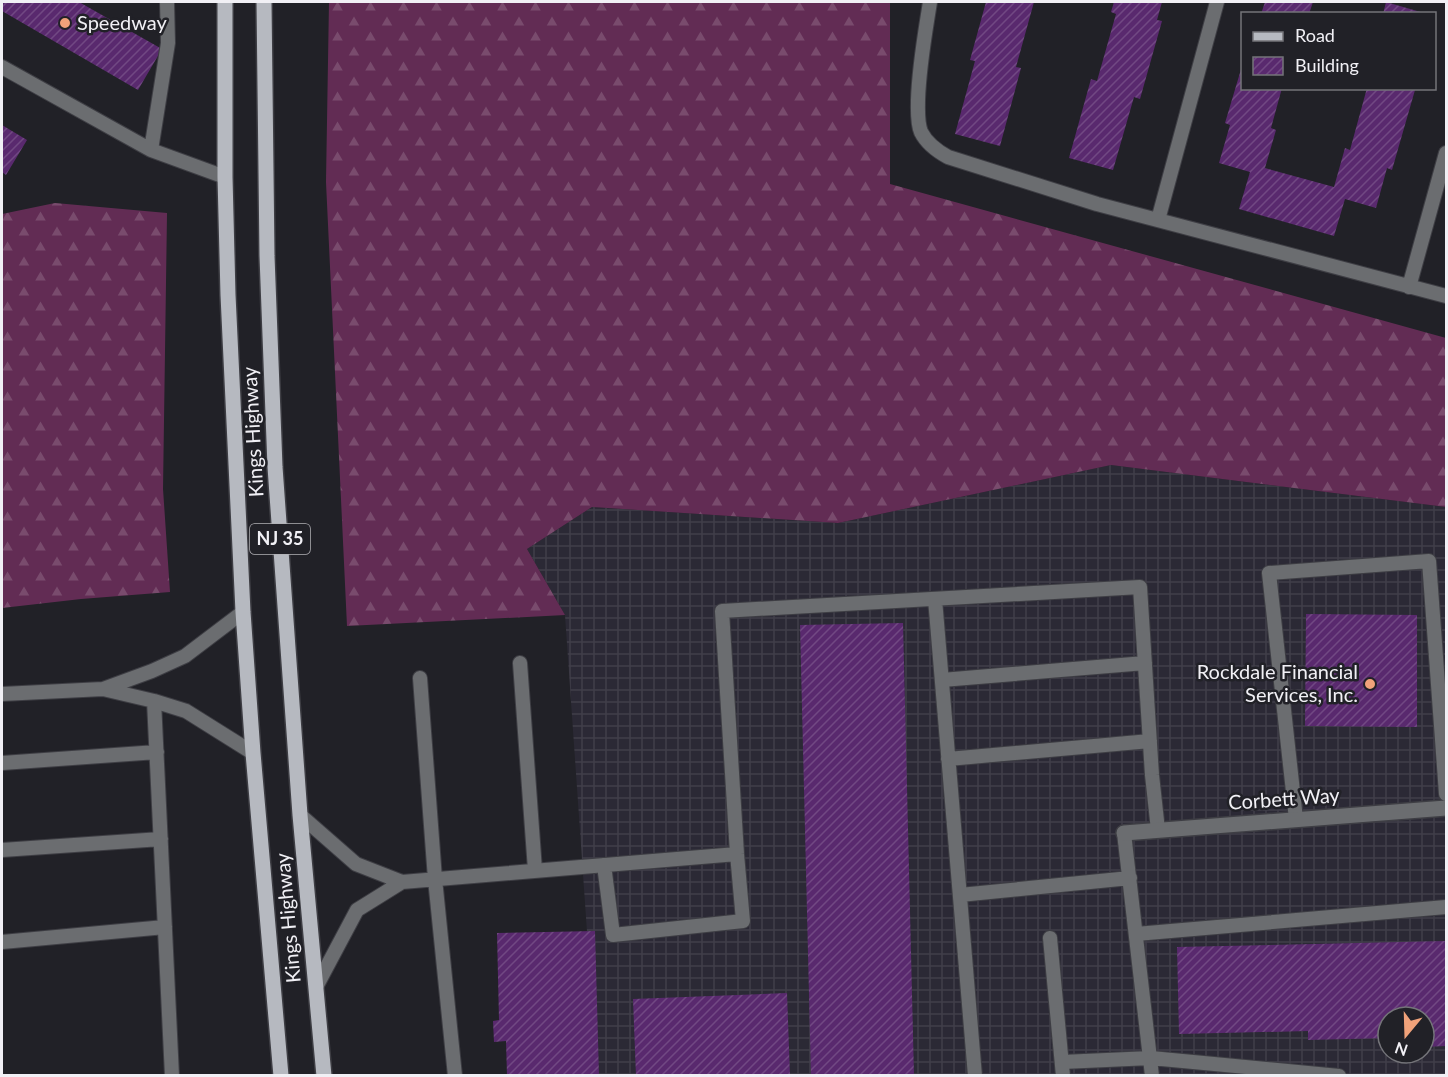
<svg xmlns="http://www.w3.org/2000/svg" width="1448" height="1077" font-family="Lato,sans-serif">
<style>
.industrial{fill:url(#industrial-grid);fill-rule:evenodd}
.forest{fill:url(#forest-firs)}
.building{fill:url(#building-hatch)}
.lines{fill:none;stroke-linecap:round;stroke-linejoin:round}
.service-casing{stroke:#3e3e44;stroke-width:16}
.minor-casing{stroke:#3e3e44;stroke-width:18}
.primary-casing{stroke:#3e3e44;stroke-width:18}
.service{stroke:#6b6d70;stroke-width:14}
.minor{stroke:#6b6d70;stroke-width:15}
.primary{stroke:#b6b9c0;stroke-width:15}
.poi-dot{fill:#f0a27a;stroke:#212127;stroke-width:2}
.labels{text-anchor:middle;stroke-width:5;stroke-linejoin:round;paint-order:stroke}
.shield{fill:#212127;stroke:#b3b2b7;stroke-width:1.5}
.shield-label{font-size:18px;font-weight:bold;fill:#f1f0f5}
.poi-label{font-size:20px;fill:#f1f0f5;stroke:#212127;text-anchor:start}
.street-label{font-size:20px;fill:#f1f0f5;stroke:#212127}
</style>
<defs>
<pattern id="industrial-grid" width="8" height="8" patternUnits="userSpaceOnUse" patternTransform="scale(1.5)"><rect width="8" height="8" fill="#2b2935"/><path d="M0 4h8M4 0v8" fill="none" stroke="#403e49"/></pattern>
<pattern id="forest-firs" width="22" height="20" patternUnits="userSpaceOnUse" patternTransform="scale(1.5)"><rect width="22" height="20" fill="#622c54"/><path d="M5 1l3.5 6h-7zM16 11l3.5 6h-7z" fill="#794b6d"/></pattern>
<pattern id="building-hatch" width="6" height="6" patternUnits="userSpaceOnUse" patternTransform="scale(1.5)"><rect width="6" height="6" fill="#59296e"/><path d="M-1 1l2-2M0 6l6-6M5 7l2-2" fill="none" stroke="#714883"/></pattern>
</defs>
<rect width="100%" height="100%" fill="#212127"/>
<path class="industrial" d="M 1111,465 L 1446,507 L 1446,1075 L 597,1075 L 565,615 L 527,549 L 592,507 L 838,523 ZM 1388,1017 L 1424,1017 L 1424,1053 L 1388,1053 Z"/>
<path class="forest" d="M 329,2 L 890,2 L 890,184 L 1446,338 L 1446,507 L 1111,465 L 838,523 L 592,507 L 527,549 L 565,615 L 347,626 L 326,182 Z
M 55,203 L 167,213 L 163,489 L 170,592 L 81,599 L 2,608 L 2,214 Z"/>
<path class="building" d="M 2,2 L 79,2 L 162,49 L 138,90 L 2,11 Z
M 986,2 L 1034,2 L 1016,67 L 1021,68 L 1000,146 L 955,134 L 975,61 L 970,60 Z
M 1114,2 L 1162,2 L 1157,20 L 1162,21 L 1140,99 L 1134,97 L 1113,170 L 1069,158 L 1091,79 L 1097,81 L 1116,14 L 1111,12 Z
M 1265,2 L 1313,2 L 1309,14 L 1261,14 Z
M 1386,2 L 1424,13 L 1424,14 L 1383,14 Z
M 1242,66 L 1242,88 L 1282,88 L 1271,128 L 1276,130 L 1265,168 L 1334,187 L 1345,148 L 1350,150 L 1367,88 L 1410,88 L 1415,90 L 1392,170 L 1387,168 L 1376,208 L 1345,199 L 1334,236 L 1239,209 L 1250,172 L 1219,163 L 1230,125 L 1225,123 Z
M 2,125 L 27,140 L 6,175 L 2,172 Z
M 1306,614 L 1417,615 L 1417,727 L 1305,726 Z
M 903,623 L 914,1076 L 811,1076 L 800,625 Z
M 595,931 L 599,1076 L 507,1076 L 506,1041 L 494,1042 L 493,1021 L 499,1020 L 497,933 Z
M 1446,941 L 1446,1046 L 1424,1047 L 1424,1017 L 1388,1017 L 1388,1038 L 1308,1040 L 1308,1031 L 1179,1034 L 1177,947 Z
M 787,993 L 790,1076 L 636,1076 L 633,999 Z"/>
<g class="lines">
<g class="service-casing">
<path id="service" d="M 930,2 C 925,34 919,66 918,100 C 918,110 917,122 921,132 C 927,144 937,151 948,157 L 1097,204 L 1446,296
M 2,67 L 151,150 L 225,177
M 151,150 L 168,43 L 167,2
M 1158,220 L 1217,2
M 1409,287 L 1446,153
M 935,599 L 975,1076
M 520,663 L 535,870
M 420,678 L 435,879 L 455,1076
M 942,680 L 1145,663
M 103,689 L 152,671 L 185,656 L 243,612
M 2,694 L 103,689 L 154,701 L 186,711 L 253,753
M 154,701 L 172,1076
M 948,759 L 1150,741
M 2,763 L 157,752
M 300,815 L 356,864 L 402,882 L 737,854
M 1296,819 L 1269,573 L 1429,561 L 1446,794
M 1124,833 L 1152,1076
M 2,850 L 161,839
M 604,865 L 613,935 L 743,921 L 737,854 L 722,611 L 1140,587 L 1152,775 L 1158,830
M 960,895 L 1130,878
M 1136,934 L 1446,907
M 1050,938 L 1063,1076
M 2,942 L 165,927
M 316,987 L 357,910 L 402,882
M 1062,1062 L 1151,1058 L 1339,1076"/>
</g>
<g class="minor-casing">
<path id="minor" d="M 1124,833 L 1446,808"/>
</g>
<g class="primary-casing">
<path id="primary" d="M 225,2 L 225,177 L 228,295 L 243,612 L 253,753 L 281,1076
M 264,2 L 267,256 L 275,467 L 300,815 L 324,1076"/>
</g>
<use href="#service" class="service"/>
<use href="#minor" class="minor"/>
<use href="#primary" class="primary"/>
</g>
<g class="poi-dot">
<circle cx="65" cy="23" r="6"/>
<circle cx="1370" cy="684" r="6"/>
</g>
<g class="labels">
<rect class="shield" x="250" y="524" width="60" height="30" rx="4.5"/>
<g class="shield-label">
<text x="280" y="545">NJ 35</text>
</g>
<g class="poi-label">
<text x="77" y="30">Speedway</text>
<text x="1358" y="679" text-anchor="end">Rockdale Financial<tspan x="1358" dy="23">Services, Inc.</tspan></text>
</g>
<g class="street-label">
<text transform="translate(253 432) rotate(-93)" y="7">Kings Highway</text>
<text transform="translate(1284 799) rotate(-4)" y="7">Corbett Way</text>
<text transform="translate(288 918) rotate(-95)" y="7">Kings Highway</text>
</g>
</g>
<rect width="1448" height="1077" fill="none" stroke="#f1f0f5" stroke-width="6"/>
<rect x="1241" y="12" width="195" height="78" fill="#212127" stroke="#747479" stroke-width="1.5"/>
<rect x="1253" y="32" width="30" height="9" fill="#b6b9c0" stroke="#747479" stroke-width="1.5"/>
<text x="1295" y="42" font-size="18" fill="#f1f0f5">Road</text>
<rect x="1253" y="57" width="30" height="18" fill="url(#building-hatch)" stroke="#747479" stroke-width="1.5"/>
<text x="1295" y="72" font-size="18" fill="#f1f0f5">Building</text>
<g transform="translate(1406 1035) rotate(199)"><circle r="28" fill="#212127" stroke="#747479" stroke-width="1.5"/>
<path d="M0-4.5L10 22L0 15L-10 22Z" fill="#f0a27a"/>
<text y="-9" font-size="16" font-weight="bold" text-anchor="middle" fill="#f1f0f5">N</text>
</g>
</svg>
